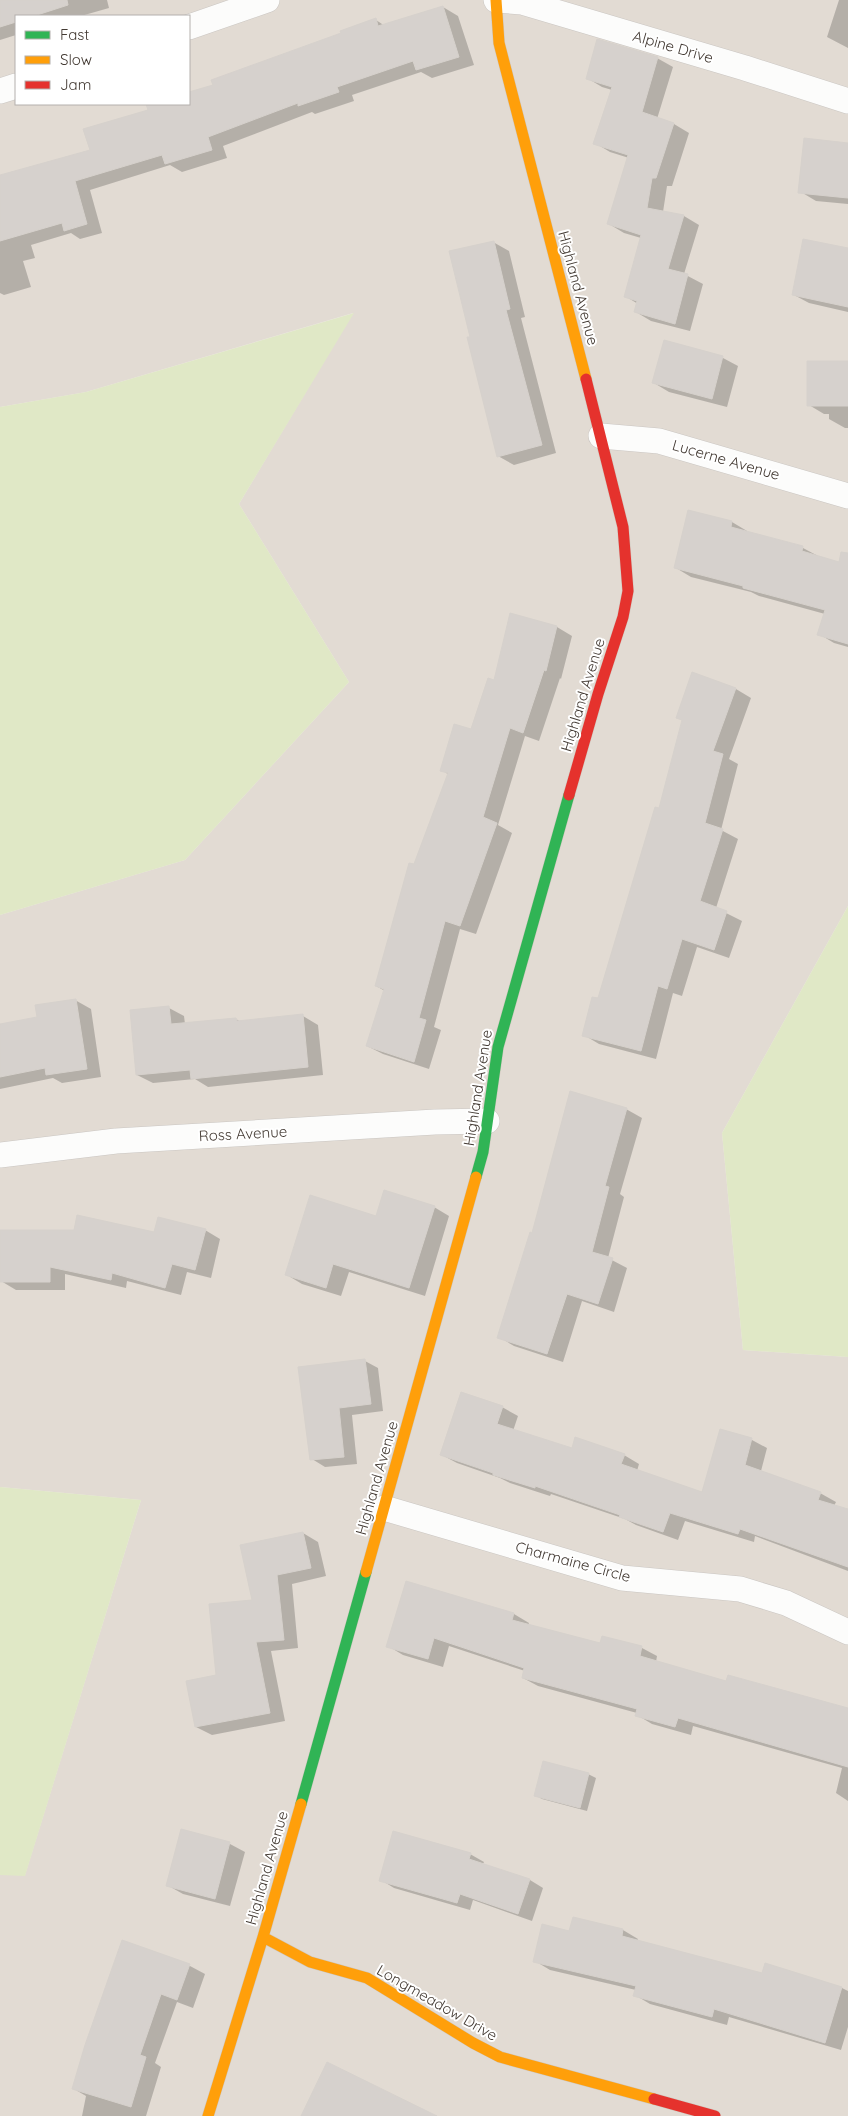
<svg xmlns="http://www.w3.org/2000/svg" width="848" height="2116" font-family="Quicksand,sans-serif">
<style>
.residential{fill:#e2dbd3;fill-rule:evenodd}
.green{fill:#e0e8c6}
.shadow{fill:#0003}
.building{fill:#d6d1cd;stroke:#d6d1cc}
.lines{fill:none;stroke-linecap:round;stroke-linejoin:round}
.street-casing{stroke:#cac6c2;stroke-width:26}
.fast-casing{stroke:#cfc7be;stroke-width:12}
.slow-casing{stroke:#cfc7be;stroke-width:12}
.jam-casing{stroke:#cfc7be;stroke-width:12}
.street{stroke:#fcfcfb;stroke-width:25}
.fast{stroke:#30b455;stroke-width:11}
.slow{stroke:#ff9f0a;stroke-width:11}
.jam{stroke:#e5322d;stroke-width:11}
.labels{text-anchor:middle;stroke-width:4;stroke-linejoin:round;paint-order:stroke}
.street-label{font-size:15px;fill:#433a33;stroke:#fff}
</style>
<rect width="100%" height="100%" fill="#eeeae6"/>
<path class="residential" d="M 0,0 L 848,0 L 848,906 L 722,1133 L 743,1350 L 848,1357 L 848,2116 L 0,2116 L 0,1875 L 25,1875 L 141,1500 L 0,1487 L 0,915 L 185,860 L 349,682 L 239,504 L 353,313 L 86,392 L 0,407 ZM 16,16 L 189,16 L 189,104 L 16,104 Z"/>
<path class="green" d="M 354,313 L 239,504 L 349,682 L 185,860 L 0,915 L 0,407 L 86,392 Z
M 848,906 L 848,1357 L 743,1350 L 722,1133 Z
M 0,1487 L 141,1500 L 25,1876 L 0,1875 Z"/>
<path class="shadow" d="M 0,0 L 107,0 L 109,8 L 81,16 L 16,16 L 16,35 L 0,40 Z
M 839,0 L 848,0 L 848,48 L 827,37 Z
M 443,7 L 458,16 L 474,65 L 432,78 L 421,72 L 352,95 L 354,101 L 315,114 L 312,112 L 223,146 L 227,158 L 182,172 L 170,165 L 90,190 L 102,233 L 80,239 L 71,233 L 31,245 L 35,258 L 23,261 L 31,287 L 4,295 L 0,293 L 0,175 L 2,176 L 91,151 L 149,111 L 148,106 L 157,104 L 189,104 L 189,94 L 214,86 L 376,20 L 385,26 Z
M 657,58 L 673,67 L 657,119 L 674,124 L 689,133 L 672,186 L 667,186 L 663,212 L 684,216 L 699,225 L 684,274 L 703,284 L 690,331 L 651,321 L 636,312 L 638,304 L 625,296 L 641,238 L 624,233 L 609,224 L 629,158 L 610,152 L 595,143 L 612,90 L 602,87 L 587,78 Z
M 848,144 L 848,204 L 816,201 L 801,192 Z
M 493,242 L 509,251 L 525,317 L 521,318 L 556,453 L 514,465 L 498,456 L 471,337 Z
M 848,249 L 848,312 L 809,303 L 794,295 Z
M 665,341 L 723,358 L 738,366 L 727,407 L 669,392 L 654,383 Z
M 848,362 L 848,428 L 845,428 L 829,419 L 829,414 L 824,414 L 809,405 Z
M 689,511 L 732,522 L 747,531 L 747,532 L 803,548 L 818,556 L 848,566 L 848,647 L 834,643 L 819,634 L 825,614 L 759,596 L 751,592 L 691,577 L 676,568 Z
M 511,615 L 557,627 L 572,636 L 561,679 L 560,678 L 539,741 L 525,736 L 498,825 L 512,833 L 476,934 L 460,929 L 434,1027 L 441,1030 L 429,1069 L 383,1054 L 367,1046 L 385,991 L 376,986 L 410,864 L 415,866 L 449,775 L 442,770 L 471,731 L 495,682 Z
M 692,674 L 736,689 L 751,698 L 729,759 L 738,764 L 721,830 L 738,839 L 716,908 L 742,921 L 729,958 L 697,947 L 682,996 L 673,993 L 656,1059 L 599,1044 L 584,1035 L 599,1000 L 660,810 L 683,721 Z
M 75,1000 L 91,1009 L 101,1077 L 62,1083 L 53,1078 L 0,1089 L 0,1026 L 38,1018 Z
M 169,1008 L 184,1016 L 185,1024 L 236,1019 L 241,1022 L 303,1016 L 318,1025 L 323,1075 L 208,1087 L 195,1079 L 153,1083 L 137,1075 Z
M 626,1109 L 642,1118 L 620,1194 L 624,1197 L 608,1258 L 627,1268 L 614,1312 L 582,1301 L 563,1362 L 514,1346 L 499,1337 L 533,1234 Z
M 434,1207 L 449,1216 L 425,1296 L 349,1272 L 341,1296 L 302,1284 L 287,1275 L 377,1217 Z
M 205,1230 L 220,1239 L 211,1278 L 187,1272 L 181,1295 L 127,1281 L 126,1288 L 65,1274 L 65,1290 L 16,1290 L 1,1281 L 155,1234 Z
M 365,1361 L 378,1368 L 383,1411 L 352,1415 L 357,1464 L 325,1467 L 312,1459 L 300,1368 Z
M 502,1407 L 518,1416 L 513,1431 L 572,1449 L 624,1455 L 639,1464 L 637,1471 L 702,1493 L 721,1430 L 752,1440 L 767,1448 L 761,1471 L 820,1493 L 836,1502 L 834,1506 L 848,1510 L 848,1571 L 755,1536 L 754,1542 L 685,1521 L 678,1540 L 636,1525 L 625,1519 L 551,1494 L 550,1496 L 510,1483 L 500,1478 L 457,1463 L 442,1455 Z
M 303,1533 L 318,1542 L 326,1576 L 292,1584 L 298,1648 L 271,1651 L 285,1721 L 212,1735 L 196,1727 L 254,1601 Z
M 407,1582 L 514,1614 L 529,1623 L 528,1626 L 601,1645 L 603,1638 L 642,1648 L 657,1656 L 656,1662 L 727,1683 L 848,1712 L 848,1801 L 836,1793 L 842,1768 L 693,1726 L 691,1735 L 652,1724 L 637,1715 L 637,1713 L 538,1686 L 523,1678 L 525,1671 L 449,1646 L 443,1667 L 403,1655 L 388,1646 Z
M 588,1774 L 596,1778 L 587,1811 L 542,1799 L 535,1795 Z
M 182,1830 L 230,1844 L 245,1852 L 230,1906 L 183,1894 L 167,1885 Z
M 470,1854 L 484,1862 L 483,1864 L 530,1880 L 543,1888 L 532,1921 L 473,1900 L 470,1910 L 394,1888 L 381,1880 Z
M 623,1930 L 638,1939 L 637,1941 L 762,1975 L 765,1965 L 842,1988 L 848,1991 L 848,2027 L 841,2050 L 729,2017 L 727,2025 L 650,2004 L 635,1995 L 636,1990 L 550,1970 L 535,1961 L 570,1932 Z
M 123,1941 L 190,1966 L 205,1974 L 193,2008 L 177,2002 L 155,2063 L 161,2067 L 146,2116 L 82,2116 L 86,2096 L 74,2089 Z"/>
<path class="building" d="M 0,0 L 67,0 L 68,5 L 34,16 L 16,16 L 16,22 L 0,27 Z
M 443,6 L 459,57 L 416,70 L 413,61 L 337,87 L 339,92 L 298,106 L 298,103 L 208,137 L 212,150 L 165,164 L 162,155 L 75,181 L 87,224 L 64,231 L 62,223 L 0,241 L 0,175 L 90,150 L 83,129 L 148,110 L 146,104 L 189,104 L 189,92 L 213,85 L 211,80 L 341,33 L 340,31 L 376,18 L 378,26 Z
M 597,39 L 658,57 L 642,112 L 674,123 L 656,178 L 652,178 L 647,208 L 684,215 L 668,269 L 688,274 L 675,324 L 634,312 L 637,301 L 624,297 L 641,235 L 607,224 L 628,155 L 593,144 L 612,87 L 586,79 Z
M 804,138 L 848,143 L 848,198 L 798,193 Z
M 803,239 L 848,248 L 848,307 L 792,295 Z
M 494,241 L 510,309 L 506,310 L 542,445 L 497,457 L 467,337 L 470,337 L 449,251 Z
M 664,340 L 723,356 L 712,399 L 652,383 Z
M 807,361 L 848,361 L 848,406 L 807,406 Z
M 688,510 L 732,521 L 731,527 L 803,546 L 802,551 L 839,562 L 841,552 L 848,553 L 848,644 L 817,635 L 825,610 L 743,588 L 743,586 L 674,568 Z
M 510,613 L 557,626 L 546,671 L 544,670 L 523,733 L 510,728 L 483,817 L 497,823 L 460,926 L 445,921 L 419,1018 L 426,1020 L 414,1062 L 366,1046 L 384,989 L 375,986 L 409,863 L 414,864 L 448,773 L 440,771 L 454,724 L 471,729 L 488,678 L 494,680 Z
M 692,672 L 736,688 L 713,751 L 723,754 L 705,823 L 723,829 L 700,901 L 727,911 L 714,950 L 682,939 L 667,989 L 658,986 L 641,1051 L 582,1036 L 592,997 L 598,998 L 655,807 L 659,808 L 682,720 L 676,718 Z
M 76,999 L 87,1069 L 46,1075 L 45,1068 L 0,1077 L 0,1024 L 37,1017 L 35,1005 Z
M 169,1006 L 171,1024 L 236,1018 L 237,1021 L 303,1014 L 308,1067 L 191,1079 L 190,1070 L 136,1075 L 130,1010 Z
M 570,1091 L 627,1108 L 605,1186 L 609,1187 L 592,1252 L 613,1258 L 598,1304 L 567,1294 L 547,1354 L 497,1338 L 530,1232 L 532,1233 Z
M 384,1190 L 435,1206 L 409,1288 L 333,1264 L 326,1288 L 285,1275 L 310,1195 L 376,1216 Z
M 77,1215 L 154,1232 L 158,1217 L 206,1229 L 195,1270 L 172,1264 L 165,1288 L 112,1273 L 111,1280 L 50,1267 L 50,1282 L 0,1282 L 0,1230 L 74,1230 Z
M 365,1359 L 371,1404 L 339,1408 L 344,1457 L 310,1460 L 298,1367 Z
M 461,1392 L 503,1406 L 497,1424 L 572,1448 L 575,1437 L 625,1454 L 621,1464 L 702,1492 L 720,1429 L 752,1438 L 745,1465 L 821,1492 L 818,1500 L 848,1509 L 848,1567 L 740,1529 L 738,1534 L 670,1513 L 663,1532 L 619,1517 L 620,1515 L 535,1486 L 535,1488 L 493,1475 L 493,1473 L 440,1455 Z
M 303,1532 L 311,1568 L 277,1575 L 284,1640 L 256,1642 L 270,1713 L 195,1727 L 186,1681 L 216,1675 L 209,1604 L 252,1600 L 240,1545 Z
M 406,1581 L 514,1613 L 512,1620 L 600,1643 L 602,1636 L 642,1646 L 640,1656 L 726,1681 L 728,1675 L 848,1708 L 848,1767 L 678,1718 L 675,1727 L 635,1716 L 637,1709 L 522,1678 L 524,1668 L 434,1638 L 428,1659 L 386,1647 Z
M 543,1761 L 589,1773 L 580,1808 L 534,1796 Z
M 181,1829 L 230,1842 L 215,1899 L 166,1886 Z
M 393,1831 L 471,1853 L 469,1859 L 530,1879 L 518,1914 L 460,1894 L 457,1903 L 379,1881 Z
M 573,1917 L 623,1929 L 622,1936 L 762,1973 L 765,1963 L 842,1987 L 825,2043 L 714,2009 L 712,2017 L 633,1996 L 636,1986 L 533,1962 L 542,1924 L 569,1931 Z
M 122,1940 L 190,1964 L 177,2000 L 161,1994 L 140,2055 L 146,2057 L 131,2107 L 72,2089 L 85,2045 Z
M 327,2062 L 437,2116 L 301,2116 Z"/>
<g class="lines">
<g class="street-casing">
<path id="street" d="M 496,0 L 522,2 L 745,68 L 848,101
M 189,27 L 267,0
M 0,91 L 16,86
M 601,436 L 659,441 L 848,496
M 0,1155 L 116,1141 L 435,1122 L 487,1121
M 384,1508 L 622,1578 L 740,1589 L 786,1603 L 848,1632"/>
</g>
<g class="fast-casing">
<path id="fast" d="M 476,1177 L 483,1152 L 498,1047 L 569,795
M 301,1804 L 366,1572"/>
</g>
<g class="slow-casing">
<path id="slow" d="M 496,0 L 499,43 L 586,379
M 366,1572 L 476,1177
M 263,1937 L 310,1962 L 367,1978 L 473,2043 L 500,2057 L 654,2099
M 208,2116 L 263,1937 L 301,1804"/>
</g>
<g class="jam-casing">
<path id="jam" d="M 569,795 L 598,694 L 623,617 L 628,591 L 623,527 L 586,379
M 654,2099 L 715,2116"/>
</g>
<use href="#street" class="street"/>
<use href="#fast" class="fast"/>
<use href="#slow" class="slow"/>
<use href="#jam" class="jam"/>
</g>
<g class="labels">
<g class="street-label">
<text transform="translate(673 47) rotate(16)" y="5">Alpine Drive</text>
<text transform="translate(578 288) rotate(75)" y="5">Highland Avenue</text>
<text transform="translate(726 460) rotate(16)" y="5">Lucerne Avenue</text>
<text transform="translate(583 695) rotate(-73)" y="5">Highland Avenue</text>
<text transform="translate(478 1088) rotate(-81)" y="5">Highland Avenue</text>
<text transform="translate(243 1134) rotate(-3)" y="5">Ross Avenue</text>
<text transform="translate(377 1478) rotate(-74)" y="5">Highland Avenue</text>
<text transform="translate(573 1562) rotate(15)" y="5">Charmaine Circle</text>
<text transform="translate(267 1868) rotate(-74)" y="5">Highland Avenue</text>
<text transform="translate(437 2003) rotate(30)" y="5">Longmeadow Drive</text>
</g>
</g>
<rect x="15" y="15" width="175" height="90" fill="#ffffff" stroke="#b4b0ad"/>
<rect x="25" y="31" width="25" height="8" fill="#30b455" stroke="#b4b0ad"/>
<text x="60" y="40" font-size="15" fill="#433a33">Fast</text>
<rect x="25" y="56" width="25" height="8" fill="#ff9f0a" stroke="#b4b0ad"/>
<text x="60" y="65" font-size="15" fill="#433a33">Slow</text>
<rect x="25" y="81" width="25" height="8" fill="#e5322d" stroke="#b4b0ad"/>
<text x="60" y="90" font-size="15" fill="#433a33">Jam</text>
</svg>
